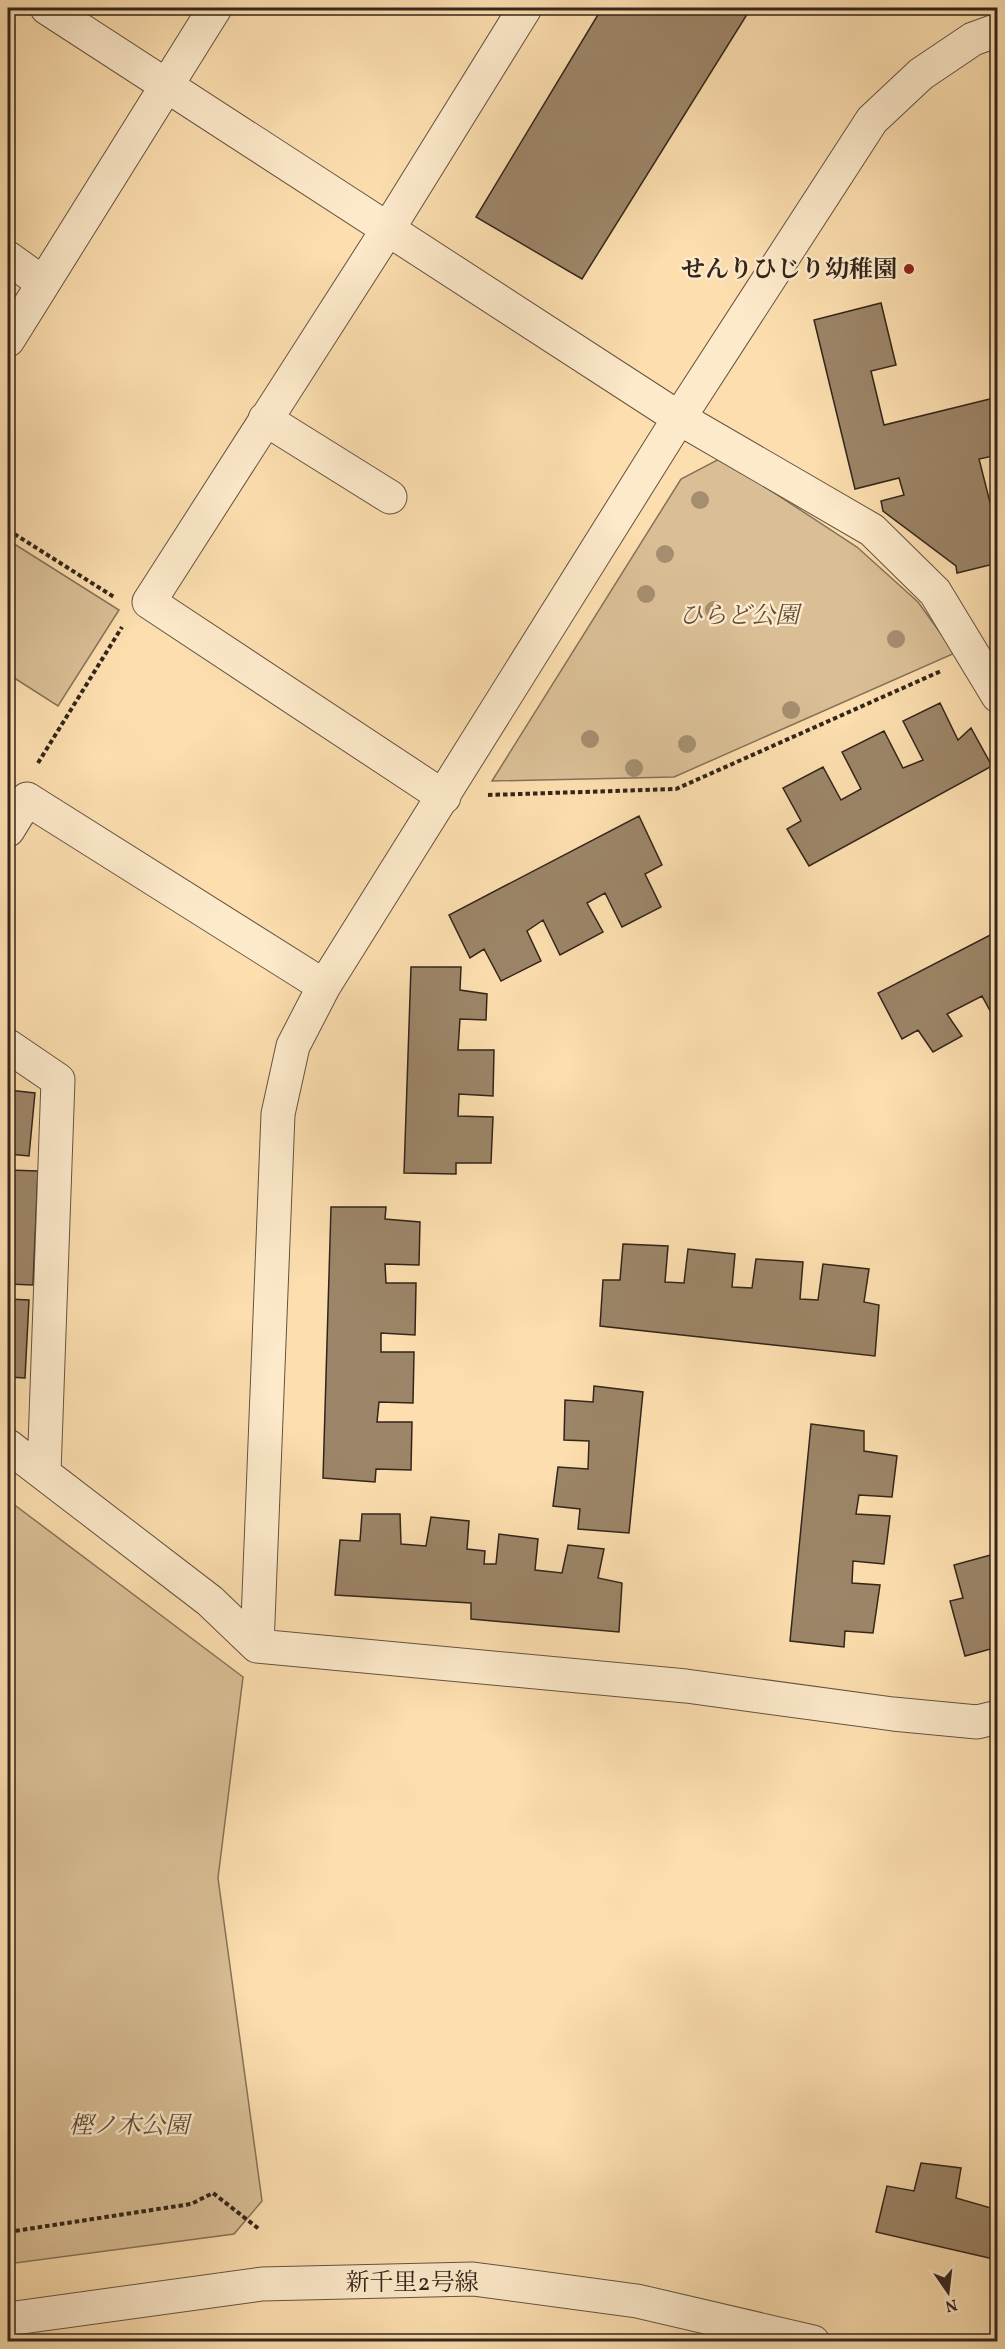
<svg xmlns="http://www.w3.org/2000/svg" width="1005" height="2349" font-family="Vollkorn,'Noto Serif JP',serif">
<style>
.green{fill:#dabf96;stroke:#867258;stroke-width:1.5}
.building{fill:#9c8568;stroke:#33251b;stroke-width:1.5}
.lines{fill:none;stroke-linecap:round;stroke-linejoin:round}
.minor-casing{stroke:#655340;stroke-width:35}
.path{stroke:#33251b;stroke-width:4;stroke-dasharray:4.5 3;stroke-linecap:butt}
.minor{stroke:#fdeacb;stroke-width:33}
.tree{fill:#a58e6f}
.poi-dot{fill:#8f2418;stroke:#fdeacb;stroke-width:2}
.labels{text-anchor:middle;stroke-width:5;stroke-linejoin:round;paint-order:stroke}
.poi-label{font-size:24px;font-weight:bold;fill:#33251b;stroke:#fdeacb;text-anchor:end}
.park-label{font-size:24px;font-style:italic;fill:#5d4c3a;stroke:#fdeacb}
.street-label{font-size:24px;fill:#33251b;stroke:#fdeacb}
</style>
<rect width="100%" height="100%" fill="#fcdeaf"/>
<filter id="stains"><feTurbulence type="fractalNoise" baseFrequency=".00333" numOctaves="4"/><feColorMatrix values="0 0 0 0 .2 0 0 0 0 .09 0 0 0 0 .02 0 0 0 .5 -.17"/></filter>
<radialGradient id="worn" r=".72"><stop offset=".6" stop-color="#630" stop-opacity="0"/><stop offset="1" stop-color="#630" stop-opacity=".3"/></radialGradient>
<path class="green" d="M 721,458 L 857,547 L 918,602 L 955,653 L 674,777 L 492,781 L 681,479 Z
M 8,540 L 119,610 L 58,706 L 8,674 Z
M 8,1500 L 243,1677 L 218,1878 L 262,2201 L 234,2234 L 8,2264 Z"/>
<path class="building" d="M 602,8 L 751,8 L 582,279 L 476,217 Z
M 881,303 L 896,365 L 871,371 L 884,425 L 998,397 L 998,455 L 979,459 L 998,534 L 998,563 L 957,573 L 956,566 L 883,511 L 881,501 L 904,495 L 899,478 L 855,489 L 814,320 Z
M 940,703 L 958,740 L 971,728 L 992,766 L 809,866 L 787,829 L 801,821 L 783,788 L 823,767 L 841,800 L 861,789 L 842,752 L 884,731 L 903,768 L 923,760 L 903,721 Z
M 639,816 L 662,865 L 645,874 L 661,907 L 622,927 L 605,893 L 587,903 L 603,932 L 560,955 L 543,920 L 527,931 L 541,961 L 501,981 L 484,949 L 470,958 L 449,915 Z
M 998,931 L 998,1015 L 994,1018 L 982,996 L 947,1014 L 962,1036 L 933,1052 L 918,1030 L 902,1039 L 878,993 Z
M 411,967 L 461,967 L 460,990 L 487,994 L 486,1020 L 460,1019 L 458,1050 L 494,1050 L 493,1096 L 459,1094 L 458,1116 L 493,1117 L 491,1163 L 456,1163 L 456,1174 L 404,1173 Z
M 8,1090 L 35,1093 L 29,1156 L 8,1154 Z
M 8,1170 L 38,1171 L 33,1285 L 8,1284 Z
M 331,1207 L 386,1207 L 385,1219 L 420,1222 L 419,1265 L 385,1264 L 386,1283 L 416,1283 L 415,1335 L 381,1333 L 381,1352 L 414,1352 L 413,1403 L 379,1402 L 377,1422 L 412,1422 L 411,1470 L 376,1469 L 375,1482 L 323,1478 Z
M 623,1244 L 668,1246 L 665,1282 L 684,1283 L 688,1249 L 735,1254 L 732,1287 L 752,1288 L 756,1259 L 803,1262 L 800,1299 L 818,1300 L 823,1264 L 869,1269 L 864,1302 L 879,1305 L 875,1356 L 600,1326 L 603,1280 L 620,1280 Z
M 8,1299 L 29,1300 L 25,1378 L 8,1377 Z
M 594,1386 L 643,1392 L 629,1533 L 578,1529 L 580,1509 L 553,1506 L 558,1467 L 588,1469 L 589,1441 L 564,1440 L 565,1400 L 593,1402 Z
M 811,1424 L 864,1431 L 864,1451 L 897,1456 L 892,1497 L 859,1495 L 856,1514 L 890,1516 L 884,1564 L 853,1561 L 852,1583 L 880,1585 L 873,1633 L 845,1631 L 844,1647 L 790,1641 Z
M 362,1514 L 400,1514 L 401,1544 L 426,1546 L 431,1517 L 469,1521 L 467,1549 L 485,1551 L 484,1564 L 496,1564 L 499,1534 L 538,1539 L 535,1570 L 562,1573 L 568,1545 L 604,1549 L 598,1578 L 622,1583 L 619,1632 L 471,1619 L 471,1603 L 335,1595 L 340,1540 L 360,1541 Z
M 998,1553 L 998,1647 L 965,1656 L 950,1601 L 963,1598 L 954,1565 Z
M 921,2163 L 961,2168 L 956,2198 L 998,2210 L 998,2260 L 876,2232 L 887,2186 L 914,2191 Z"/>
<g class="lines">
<g class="minor-casing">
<path id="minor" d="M 47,8 L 679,418 L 872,530 L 935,592 L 998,696
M 8,258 L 43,283
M 8,340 L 215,8
M 265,419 L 390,497
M 444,797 L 149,602 L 388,229 L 525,8
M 8,830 L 27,799 L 324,986
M 8,1046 L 58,1080 L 44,1473
M 8,1446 L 210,1601 L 257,1646 L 278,1114 L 293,1046 L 324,986 L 679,418 L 872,120 L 921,74 L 973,39 L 998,30
M 257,1646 L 686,1686 L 893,1714 L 977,1722 L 998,1717
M 8,2319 L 262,2284 L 473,2279 L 637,2301 L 813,2342"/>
</g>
<path class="path" d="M 8,530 L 114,597
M 38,763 L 122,627
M 488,795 L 676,789 L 941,671
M 8,2232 L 191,2204 L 213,2193 L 259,2229"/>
<use href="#minor" class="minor"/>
</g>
<g class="tree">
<circle cx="700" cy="500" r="9"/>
<circle cx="665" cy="554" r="9"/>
<circle cx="646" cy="594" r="9"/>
<circle cx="714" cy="610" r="9"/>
<circle cx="896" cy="639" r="9"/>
<circle cx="791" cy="710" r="9"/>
<circle cx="590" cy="739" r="9"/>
<circle cx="687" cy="744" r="9"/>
<circle cx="634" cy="768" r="9"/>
</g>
<circle class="poi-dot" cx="909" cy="269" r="6"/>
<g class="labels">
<g class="poi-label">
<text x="897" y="277">せんりひじり幼稚園</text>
</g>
<g class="park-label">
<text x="739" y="623">ひらど公園</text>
<text x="129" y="2133">樫ノ木公園</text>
</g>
<g class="street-label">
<text x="412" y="2290">新千里2号線</text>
</g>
</g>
<rect width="1005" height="2349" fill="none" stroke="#fcdeaf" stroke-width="30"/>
<rect x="9" y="9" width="987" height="2331" fill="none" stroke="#33251b" stroke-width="3"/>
<rect x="15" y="15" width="975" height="2319" fill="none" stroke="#33251b" stroke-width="1.5"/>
<g transform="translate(948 2292) rotate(166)" stroke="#fdeacb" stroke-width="4.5" paint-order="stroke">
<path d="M0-4.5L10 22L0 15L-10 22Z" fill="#33251b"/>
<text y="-9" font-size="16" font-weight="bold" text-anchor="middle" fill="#33251b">N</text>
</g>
<rect width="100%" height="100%" filter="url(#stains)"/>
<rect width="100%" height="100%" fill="url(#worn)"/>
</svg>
